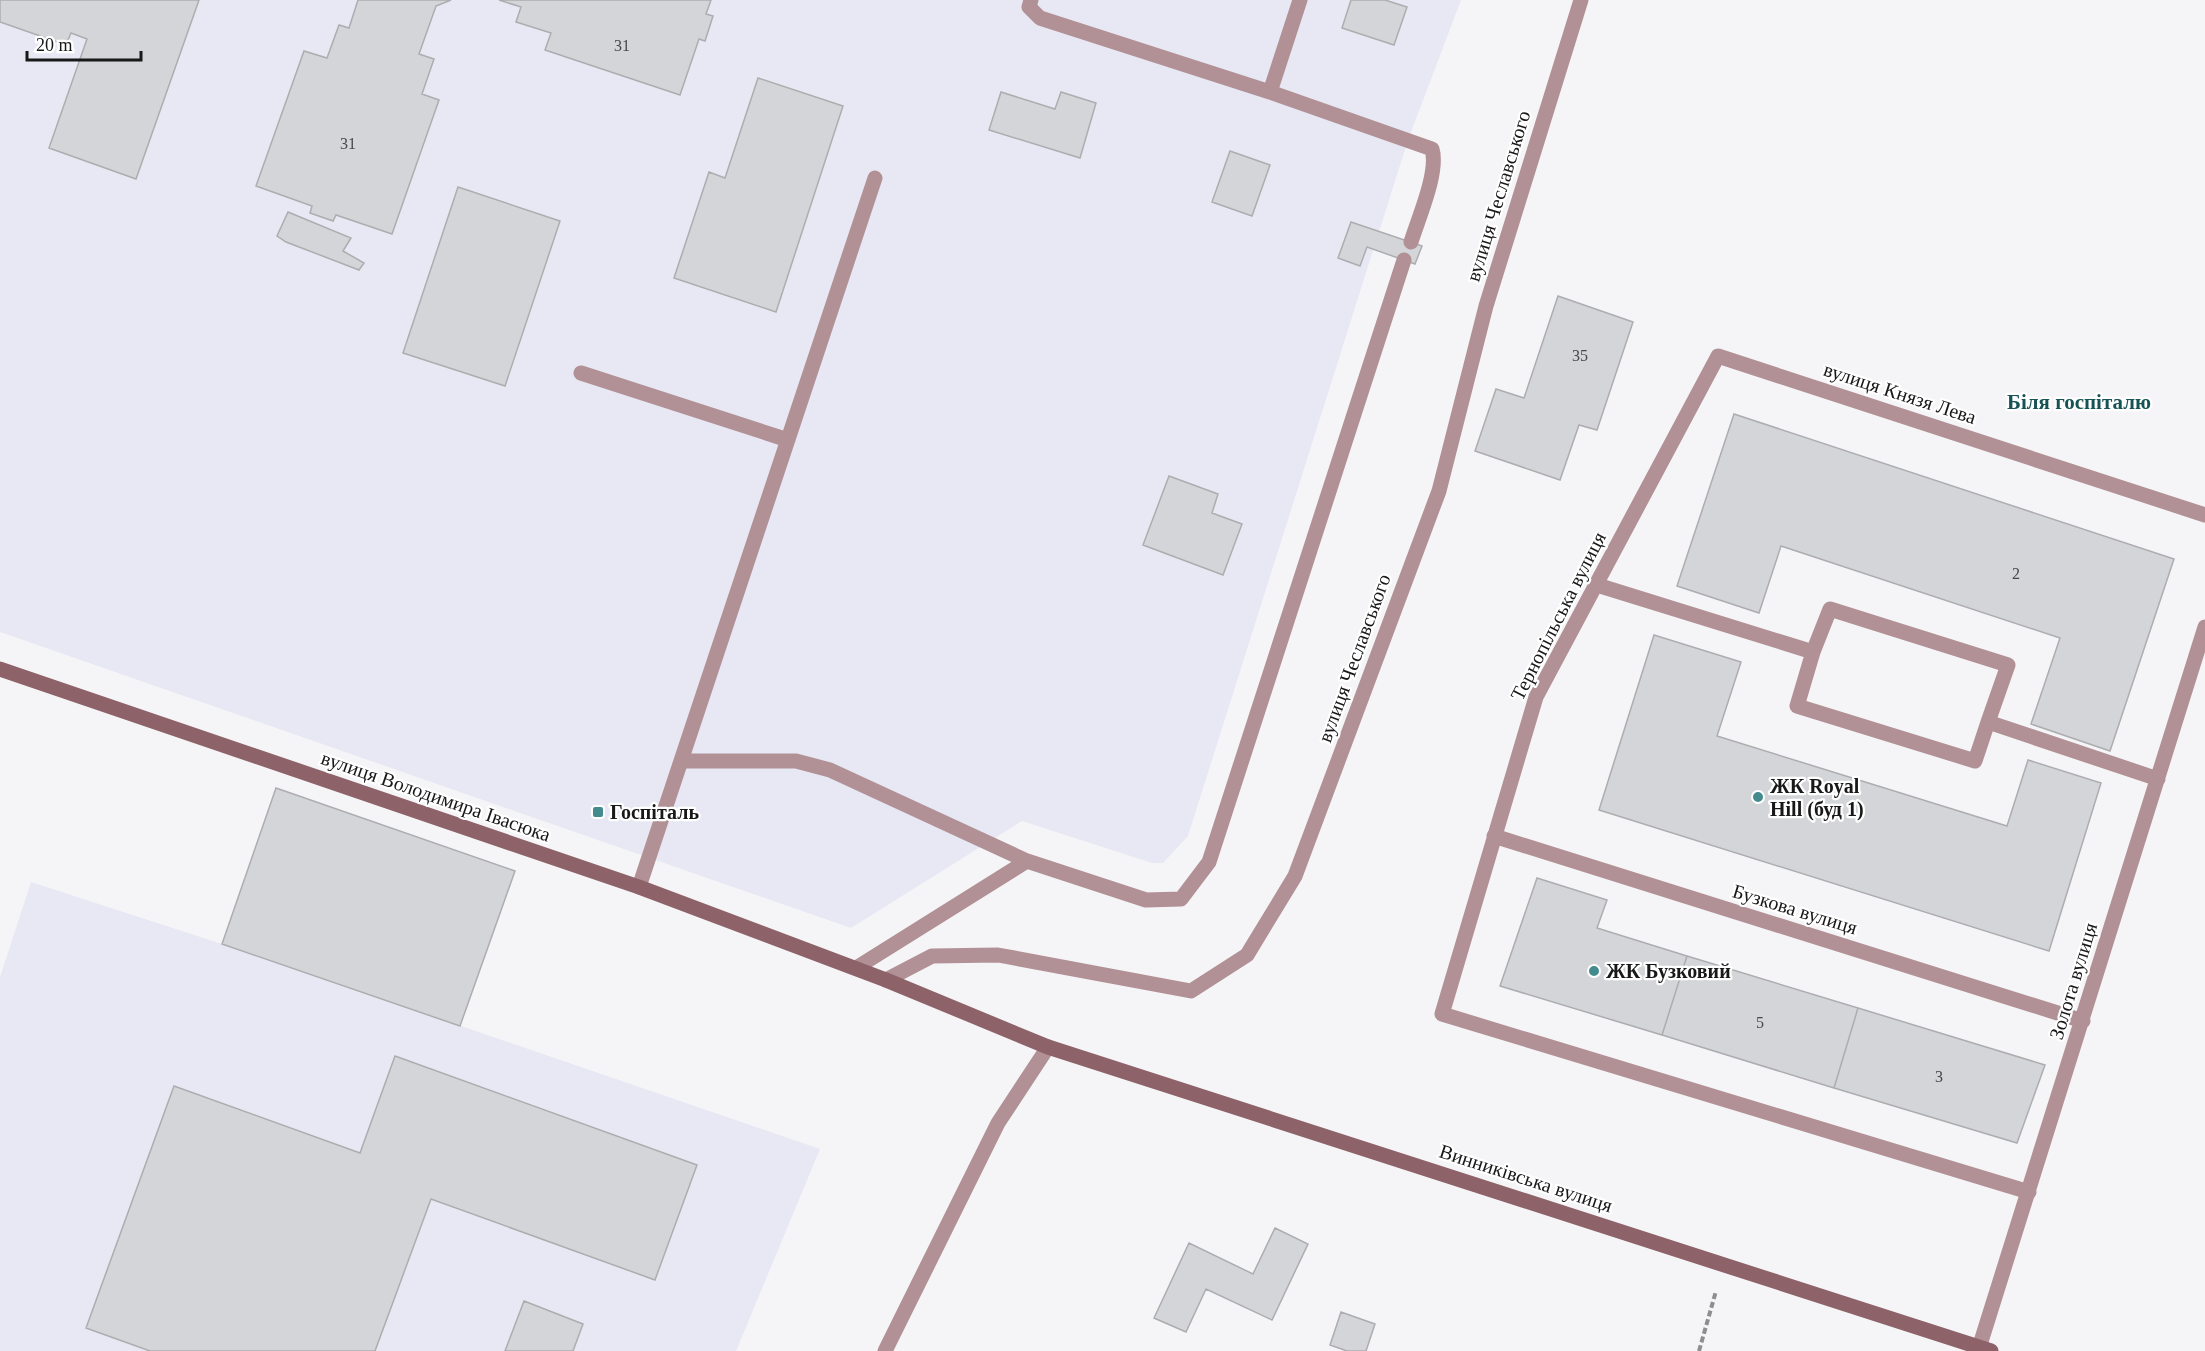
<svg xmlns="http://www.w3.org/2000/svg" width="2205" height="1351" font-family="Georgia,serif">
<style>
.built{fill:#e7e8f3}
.building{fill:#d4d5d8;stroke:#adadb0;stroke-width:1.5}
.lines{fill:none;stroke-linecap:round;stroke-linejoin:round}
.path{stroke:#8e8e90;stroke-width:4;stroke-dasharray:6 3;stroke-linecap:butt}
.service{stroke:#b19196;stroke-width:15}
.minor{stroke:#b19196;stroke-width:15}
.secondary{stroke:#8e6269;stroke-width:15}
.poi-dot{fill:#438b8c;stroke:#fff;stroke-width:2}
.labels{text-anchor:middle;stroke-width:4.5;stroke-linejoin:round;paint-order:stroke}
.number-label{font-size:16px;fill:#474749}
.street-label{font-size:20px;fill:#181819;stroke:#fff}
.poi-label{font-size:20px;font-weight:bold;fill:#181819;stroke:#fff;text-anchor:start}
.neighbourhood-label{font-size:21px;font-weight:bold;fill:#165354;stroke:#fff}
</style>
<rect width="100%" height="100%" fill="#f5f5f8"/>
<path class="built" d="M 0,0 L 1461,0 L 1408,140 L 1188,836 L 1163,863 L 1152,863 L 1022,821 L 851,928 L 0,632 Z
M 31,882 L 222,944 L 820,1149 L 736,1351 L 0,1351 L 0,977 Z"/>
<path class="building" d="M 0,0 L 199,0 L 136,179 L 49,148 L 87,39 L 71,33 L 66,45 L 0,22 Z
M 358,0 L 451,0 L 436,6 L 419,54 L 434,59 L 422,94 L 439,100 L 392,234 L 336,215 L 333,221 L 310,213 L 312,206 L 256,186 L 304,51 L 327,58 L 339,25 L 349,28 Z
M 499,0 L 711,0 L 706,14 L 713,16 L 705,41 L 699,39 L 680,95 L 545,50 L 551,33 L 516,22 L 521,7 Z
M 1351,0 L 1385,0 L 1407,7 L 1394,45 L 1342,28 Z
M 758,78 L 843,106 L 776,312 L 674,278 L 709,172 L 725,178 Z
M 1001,92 L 1055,109 L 1061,92 L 1096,103 L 1080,158 L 989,130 Z
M 1230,151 L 1270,165 L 1252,216 L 1212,202 Z
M 458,187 L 560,221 L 505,386 L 403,353 Z
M 288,212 L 351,238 L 343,251 L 364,263 L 359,270 L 286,242 L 277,236 Z
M 1351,222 L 1422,246 L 1415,264 L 1367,247 L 1360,266 L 1338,258 Z
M 1558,296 L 1633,322 L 1597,430 L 1579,425 L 1560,480 L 1475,451 L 1496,389 L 1524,398 Z
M 1734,414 L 2174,559 L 2110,751 L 2031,724 L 2060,638 L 1781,546 L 1759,613 L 1677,586 Z
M 1169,476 L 1218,494 L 1212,513 L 1242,524 L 1223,575 L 1143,545 Z
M 1654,635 L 1741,662 L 1717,736 L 2007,826 L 2028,760 L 2101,783 L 2049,951 L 1599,810 Z
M 276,788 L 515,871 L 460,1026 L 222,944 Z
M 1537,878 L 1607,900 L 1597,928 L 1687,956 L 1662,1035 L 1500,986 Z
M 1687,956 L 1858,1008 L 1834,1088 L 1662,1035 Z
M 1858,1008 L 2045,1065 L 2017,1143 L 1834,1088 Z
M 395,1056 L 697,1165 L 655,1280 L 431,1199 L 375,1351 L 150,1351 L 86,1328 L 174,1086 L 360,1153 Z
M 1275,1228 L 1308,1244 L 1272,1320 L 1206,1289 L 1186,1332 L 1154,1318 L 1189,1243 L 1253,1274 Z
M 524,1301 L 583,1324 L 573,1351 L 505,1351 Z
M 1341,1312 L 1375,1324 L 1366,1351 L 1347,1351 L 1330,1345 Z"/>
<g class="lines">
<path class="path" d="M 1699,1351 L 1716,1291"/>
<path class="service" d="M 1031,0 L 1029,7 L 1040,18 L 1270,92 L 1432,149 C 1439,172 1418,219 1411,242
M 1270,92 L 1300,0
M 581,373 L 788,440
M 681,761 L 796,761 L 830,770 L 1027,861
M 639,887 L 875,178
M 856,968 L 1027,861 L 1146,900 L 1181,899 L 1209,862 L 1404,260"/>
<path class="minor" d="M 1597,585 L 1813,652 L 1797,706 L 1975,761 L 1988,722 L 2158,779
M 1813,652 L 1830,609 L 2008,665 L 1988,722
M 1494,836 L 2083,1021
M 886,980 L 932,956 L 998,955 L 1191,991 L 1247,955 L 1295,876 L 1439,491 L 1486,306 L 1581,0
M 2029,1192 L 1442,1014 L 1536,697 L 1718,356 L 2205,515
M 1979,1348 L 2205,627
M 885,1351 L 998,1123 L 1048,1047"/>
<path class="secondary" d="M 0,669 L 639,887 L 886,980 L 1048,1047 L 1991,1351"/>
</g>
<g class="poi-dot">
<circle cx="1758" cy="797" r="6"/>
<rect x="592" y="806" width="12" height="12" rx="3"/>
<circle cx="1594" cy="971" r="6"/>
</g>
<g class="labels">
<g class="number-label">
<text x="622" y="51">31</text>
<text x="348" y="149">31</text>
<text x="1580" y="361">35</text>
<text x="2016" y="579">2</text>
<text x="1760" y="1028">5</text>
<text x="1939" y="1082">3</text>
</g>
<g class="street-label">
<text transform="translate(1498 196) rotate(-73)" y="7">вулиця Чеславського</text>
<text transform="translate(1900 393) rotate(18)" y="7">вулиця Князя Лева</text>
<text transform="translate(1558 616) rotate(-63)" y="7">Тернопільська вулиця</text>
<text transform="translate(1354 658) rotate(-70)" y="7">вулиця Чеславського</text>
<text transform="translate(436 796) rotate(19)" y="7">вулиця Володимира Івасюка</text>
<text transform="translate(1795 909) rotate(17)" y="7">Бузкова вулиця</text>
<text transform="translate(2073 981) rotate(-73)" y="7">Золота вулиця</text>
<text transform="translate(1526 1178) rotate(18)" y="7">Винниківська вулиця</text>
</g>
<g class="poi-label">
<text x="1770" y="793">ЖК Royal<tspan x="1770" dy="23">Hill (буд 1)</tspan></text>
<text x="610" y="819">Госпіталь</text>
<text x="1606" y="978">ЖК Бузковий</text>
</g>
<g class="neighbourhood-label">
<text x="2079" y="409">Біля госпіталю</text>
</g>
</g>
<path d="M27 51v9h114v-9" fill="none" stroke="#181819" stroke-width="3"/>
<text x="36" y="51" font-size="18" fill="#181819" stroke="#ffffff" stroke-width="4.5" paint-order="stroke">20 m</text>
</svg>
